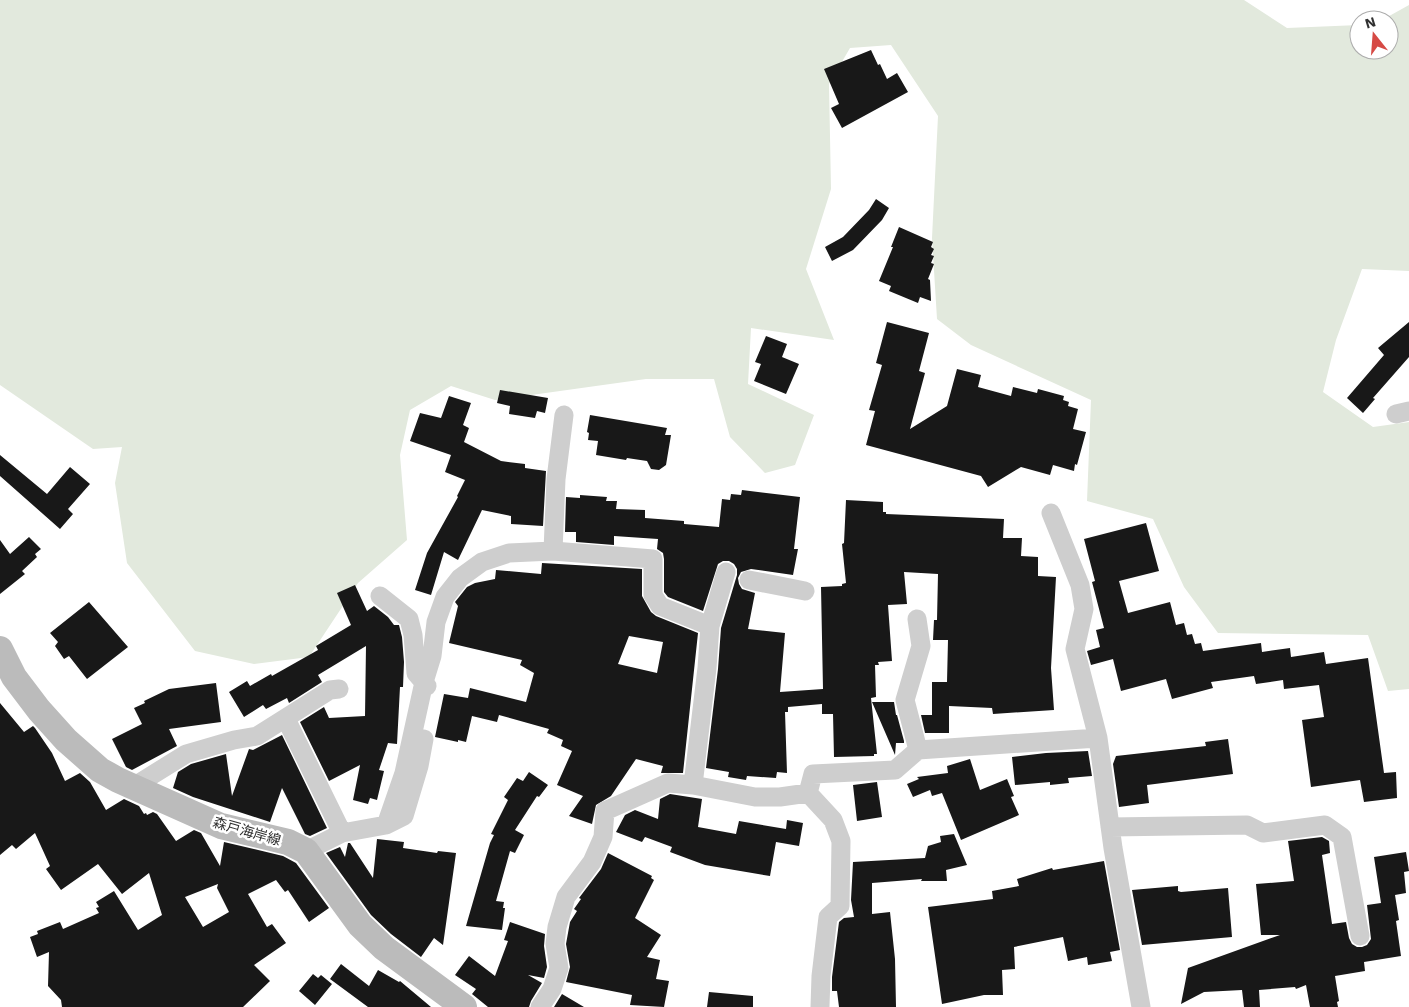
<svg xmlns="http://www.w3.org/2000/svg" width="1409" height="1007" font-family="'Work Sans','Noto Sans JP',sans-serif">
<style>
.green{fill:#e2e9dd}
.building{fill:#181818;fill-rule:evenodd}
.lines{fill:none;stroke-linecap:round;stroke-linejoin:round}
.street{stroke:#cecece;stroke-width:19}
.secondary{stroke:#bbb;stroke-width:26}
.labels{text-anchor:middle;stroke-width:5;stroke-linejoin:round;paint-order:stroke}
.street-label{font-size:14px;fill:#313131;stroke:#fff}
</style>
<rect width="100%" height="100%" fill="#fff"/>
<path class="green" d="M 0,0 L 1244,0 L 1287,28 L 1359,25 L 1359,50 L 1389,50 L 1389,20 L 1382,20 L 1409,5 L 1409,271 L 1362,269 L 1336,340 L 1323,392 L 1373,427 L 1409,422 L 1409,689 L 1388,691 L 1368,635 L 1218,633 L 1184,587 L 1153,519 L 1087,501 L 1091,400 L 971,345 L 937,319 L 932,238 L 938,116 L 891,45 L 850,48 L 829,84 L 831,189 L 806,269 L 834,340 L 751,328 L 748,384 L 814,415 L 795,465 L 765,473 L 730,437 L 714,379 L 646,379 L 495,400 L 451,386 L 410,410 L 400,455 L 407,540 L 358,583 L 309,657 L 254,664 L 195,651 L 127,563 L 115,483 L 122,447 L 93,449 L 0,385 Z"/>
<path class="building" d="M 871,50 L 878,65 L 880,64 L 887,79 L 897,73 L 908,92 L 842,128 L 831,108 L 839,104 L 824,69 Z
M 876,199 L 889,208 L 882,220 L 853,250 L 832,261 L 825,247 L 843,237 L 869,210 Z
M 899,227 L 933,242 L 931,247 L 934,249 L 931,255 L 934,256 L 931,263 L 934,264 L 928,279 L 930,280 L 931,301 L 920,297 L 918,303 L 889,291 L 891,286 L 879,281 L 893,247 L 891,247 Z
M 887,322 L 929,333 L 919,371 L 925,373 L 910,429 L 947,406 L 957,369 L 981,375 L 978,387 L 1011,396 L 1013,387 L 1037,393 L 1038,389 L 1064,396 L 1063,400 L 1069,402 L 1068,406 L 1078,409 L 1073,429 L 1086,432 L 1077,465 L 1075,464 L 1074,471 L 1053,465 L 1050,475 L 1021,467 L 988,487 L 981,476 L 866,445 L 875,411 L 869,410 L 882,365 L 876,363 Z
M 1409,322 L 1409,357 L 1373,398 L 1375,399 L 1363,413 L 1347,398 L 1384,355 L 1378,348 Z
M 766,336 L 787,344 L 782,357 L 799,364 L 786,394 L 754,381 L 761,364 L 755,362 Z
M 500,390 L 548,398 L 545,413 L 537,411 L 535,418 L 509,414 L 510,406 L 497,403 Z
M 449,396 L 471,403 L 463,425 L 469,428 L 464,442 L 501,461 L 525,464 L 525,468 L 546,471 L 543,526 L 511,524 L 511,516 L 482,510 L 458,560 L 444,552 L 431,595 L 415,590 L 427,553 L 458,497 L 457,496 L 465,480 L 445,472 L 451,455 L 410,441 L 420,413 L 441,418 Z
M 590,415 L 667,428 L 665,435 L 671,435 L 666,465 L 659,470 L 651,469 L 647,461 L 627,458 L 626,460 L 596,455 L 598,441 L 588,440 L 589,433 L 587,432 Z
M 0,455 L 47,494 L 70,467 L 90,484 L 68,509 L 73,514 L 60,529 L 0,476 Z
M 742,490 L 800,497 L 794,549 L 798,549 L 793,575 L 751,569 L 741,572 L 738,578 L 739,584 L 742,589 L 755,593 L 748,629 L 785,633 L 780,692 L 823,689 L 821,587 L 842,586 L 842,584 L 846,583 L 842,544 L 844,543 L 846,500 L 883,502 L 883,512 L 886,512 L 886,514 L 1004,519 L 1003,538 L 1022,538 L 1021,556 L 1038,557 L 1038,576 L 1056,577 L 1051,668 L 1054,710 L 993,714 L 992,708 L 949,706 L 949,733 L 925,733 L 921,715 L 932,715 L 932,682 L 947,682 L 948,640 L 933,640 L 934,620 L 937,620 L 938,574 L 904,572 L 907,604 L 888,605 L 892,661 L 878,662 L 879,665 L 875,665 L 876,697 L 871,698 L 877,754 L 874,754 L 874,756 L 834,757 L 833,714 L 822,714 L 822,704 L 788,707 L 788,712 L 785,712 L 787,773 L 777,772 L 776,778 L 747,776 L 746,780 L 728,777 L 729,772 L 706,768 L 718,669 L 721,628 L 737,575 L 737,569 L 734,564 L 729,561 L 723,561 L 718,564 L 703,611 L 668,597 L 664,592 L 664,559 L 663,553 L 657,549 L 658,539 L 614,536 L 614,545 L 576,542 L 576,532 L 565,532 L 566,497 L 580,498 L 580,495 L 607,497 L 606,501 L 617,501 L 616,509 L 645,510 L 645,518 L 684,521 L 684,524 L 719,527 L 722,499 L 730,500 L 731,494 L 741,495 Z
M 1146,523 L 1159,571 L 1119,581 L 1128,613 L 1170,602 L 1176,625 L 1184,623 L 1187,635 L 1192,634 L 1195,644 L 1201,643 L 1203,651 L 1261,643 L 1262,652 L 1290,648 L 1291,657 L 1324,652 L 1326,664 L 1368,658 L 1384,773 L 1396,772 L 1397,798 L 1364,802 L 1360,780 L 1311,787 L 1302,720 L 1324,717 L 1319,685 L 1284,689 L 1283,680 L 1256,684 L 1254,676 L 1211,682 L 1213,688 L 1172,699 L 1166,679 L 1121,691 L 1113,659 L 1091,665 L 1087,651 L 1100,647 L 1096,630 L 1104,628 L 1092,582 L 1095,581 L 1084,539 Z
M 29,537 L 41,549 L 35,554 L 37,557 L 22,571 L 25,574 L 0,594 L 0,540 L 10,554 Z
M 542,563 L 642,569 L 642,596 L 651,612 L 656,616 L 698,633 L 683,773 L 661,773 L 663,766 L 636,759 L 611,796 L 596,805 L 592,824 L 569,816 L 583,796 L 557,785 L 572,751 L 561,746 L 563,740 L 547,733 L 549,729 L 499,715 L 497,722 L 472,716 L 466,742 L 458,740 L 458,742 L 435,737 L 444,694 L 468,698 L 470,688 L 526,702 L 534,673 L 520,665 L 522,660 L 449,643 L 458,606 L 455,602 L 467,587 L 475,583 L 495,579 L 496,570 L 541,574 ZM 629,636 L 663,642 L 657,673 L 618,664 Z
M 355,585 L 367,611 L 374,606 L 388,617 L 394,625 L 399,625 L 402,637 L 404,662 L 403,687 L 400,687 L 397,744 L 388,743 L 379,770 L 384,771 L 377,800 L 370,798 L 368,804 L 353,800 L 360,765 L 329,781 L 300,722 L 324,707 L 329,718 L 365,716 L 366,646 L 318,675 L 322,682 L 289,703 L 287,698 L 266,709 L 263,705 L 244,717 L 229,692 L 247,681 L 250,686 L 271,674 L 272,676 L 318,650 L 316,646 L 351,625 L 337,593 Z
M 89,602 L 128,647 L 87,679 L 69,656 L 64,659 L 55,646 L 58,642 L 50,633 Z
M 216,683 L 221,722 L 169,729 L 177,746 L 132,770 L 126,767 L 112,739 L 142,724 L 134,708 L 145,703 L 144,701 L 169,689 Z
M 872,702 L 894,702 L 896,715 L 897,715 L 904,741 L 904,743 L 896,743 L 895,755 Z
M 0,703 L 24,732 L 33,726 L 35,728 L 52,753 L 65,781 L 80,773 L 90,782 L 106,810 L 124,799 L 139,806 L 144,814 L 146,813 L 147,815 L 153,812 L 157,814 L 176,841 L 194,830 L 201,833 L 220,866 L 224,842 L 283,856 L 296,863 L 329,908 L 309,922 L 288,890 L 285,892 L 276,880 L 248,894 L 267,927 L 272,924 L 286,943 L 254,965 L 270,981 L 243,1007 L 62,1007 L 61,1000 L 48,986 L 49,952 L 37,957 L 30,937 L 38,934 L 37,931 L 60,922 L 63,929 L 99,913 L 96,908 L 99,907 L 96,902 L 114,891 L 138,930 L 162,915 L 149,873 L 122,894 L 98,864 L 61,890 L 46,869 L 50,866 L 35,833 L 16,849 L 12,845 L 0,855 ZM 218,884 L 217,888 L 229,912 L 203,927 L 185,897 Z
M 282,735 L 327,828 L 310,836 L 305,834 L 282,788 L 270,822 L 193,797 L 173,788 L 178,772 L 191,764 L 226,754 L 232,796 L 249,749 L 253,750 Z
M 1228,739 L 1233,774 L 1147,785 L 1149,803 L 1119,807 L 1113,764 L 1116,756 L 1206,746 L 1205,742 Z
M 1088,751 L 1092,776 L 1068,778 L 1069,783 L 1050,785 L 1050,782 L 1015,785 L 1012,757 L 1046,753 Z
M 970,759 L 980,790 L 1007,779 L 1014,796 L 1011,797 L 1019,815 L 961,840 L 942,793 L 932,796 L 930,790 L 913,797 L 907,784 L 919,779 L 917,777 L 948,773 L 947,766 Z
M 529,772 L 548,785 L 539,797 L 537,796 L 515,830 L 524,835 L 515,853 L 510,851 L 496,901 L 504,902 L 503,908 L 505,908 L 502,930 L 466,926 L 490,843 L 494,835 L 491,834 L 508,800 L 504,797 L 517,778 L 523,781 Z
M 877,782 L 882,817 L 857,821 L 853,785 Z
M 670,794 L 702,799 L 698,827 L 736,834 L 739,821 L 786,829 L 787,820 L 803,823 L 799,846 L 776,842 L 770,876 L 705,865 L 670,852 L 672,847 L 645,837 L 642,842 L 616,832 L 625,815 L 635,810 L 658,819 L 660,799 Z
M 954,834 L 967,865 L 946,870 L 947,881 L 921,881 L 922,879 L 872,883 L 872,914 L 890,912 L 895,959 L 896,1007 L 839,1007 L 837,991 L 832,991 L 832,977 L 839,922 L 844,918 L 854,917 L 851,900 L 853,862 L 925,858 L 928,846 L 941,842 L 940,836 Z
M 1322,837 L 1329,841 L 1330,853 L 1322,855 L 1332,924 L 1346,922 L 1349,938 L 1352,944 L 1357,947 L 1362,947 L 1367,945 L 1371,939 L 1367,905 L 1381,903 L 1374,857 L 1406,852 L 1409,871 L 1404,872 L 1406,893 L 1395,895 L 1399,920 L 1396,921 L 1401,956 L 1364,962 L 1365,971 L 1335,976 L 1339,1001 L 1337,1002 L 1338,1007 L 1310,1007 L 1306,985 L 1296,989 L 1295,987 L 1259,990 L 1260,1007 L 1244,1007 L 1242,990 L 1204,992 L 1181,1004 L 1188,968 L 1280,935 L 1261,935 L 1256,884 L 1294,881 L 1288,841 Z
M 377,839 L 404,842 L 403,848 L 437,853 L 438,851 L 456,853 L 443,945 L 434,938 L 421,957 L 391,934 L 371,915 L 326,853 L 340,847 L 345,857 L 348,843 L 350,843 L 373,878 Z
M 608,853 L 652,876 L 651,878 L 654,880 L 635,918 L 661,935 L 647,957 L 660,960 L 656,979 L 669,981 L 664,1007 L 630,1005 L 632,995 L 566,982 L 570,967 L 566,944 L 570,922 L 577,911 L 574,909 L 581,899 L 579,898 L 601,869 Z
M 1104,861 L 1120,950 L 1110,952 L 1112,961 L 1088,965 L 1087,957 L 1068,961 L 1063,937 L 1014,947 L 1015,969 L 1002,970 L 1003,995 L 984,995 L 942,1004 L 928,907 L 993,899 L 992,891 L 1019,886 L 1017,879 L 1052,868 L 1053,870 Z
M 1178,886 L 1178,891 L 1181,892 L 1228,888 L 1232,937 L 1142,945 L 1132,890 Z
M 510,922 L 545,934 L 544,946 L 547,967 L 544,978 L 528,975 L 542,983 L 531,1001 L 529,1007 L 488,1007 L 472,994 L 476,989 L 455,975 L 469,956 L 495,976 L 508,941 L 504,940 Z
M 341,964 L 369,986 L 378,970 L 399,982 L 400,981 L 431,1007 L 368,1007 L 330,979 Z
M 313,974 L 318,978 L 321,975 L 332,984 L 315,1005 L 299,991 Z
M 709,992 L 753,996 L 753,1007 L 707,1007 Z
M 562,994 L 584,1007 L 554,1007 Z"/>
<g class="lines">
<path class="street" d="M 1396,414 L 1409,411
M 1051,513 L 1080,585 L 1084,609 L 1075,649 L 1098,738 L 1113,848 L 1141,1007
M 553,551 L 556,479 L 564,415
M 749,580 L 805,591
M 380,596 L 409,619 L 413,635 L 416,673 L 427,686
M 917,619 L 921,646 L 905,700 L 918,750 L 1098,738
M 286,719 L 342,833
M 693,785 L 755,797 L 780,797 L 808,793
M 133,787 L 186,754 L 234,740 L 257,736 L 330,690 L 339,689
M 386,825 L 404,773 L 424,682 L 432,656 L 436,622 L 445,597 L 460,578 L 482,562 L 509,553 L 553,551 L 653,559 L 653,595 L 660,606 L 710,626
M 1110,827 L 1247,825 L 1263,833 L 1325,825 L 1342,837 L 1360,936
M 306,851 L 342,833 L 386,825 L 404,816 L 419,766 L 424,739
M 540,1007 L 552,989 L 559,968 L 555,944 L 557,927 L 566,897 L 592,862 L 603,837 L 605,811 L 668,783 L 693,785 L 707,668 L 710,626 L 726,572
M 820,1007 L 821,976 L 828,917 L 840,906 L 841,841 L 833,820 L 808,793 L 813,774 L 895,770 L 918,750"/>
<path class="secondary" d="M 0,649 L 14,677 L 39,710 L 66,740 L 100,770 L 118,780 L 221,826 L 288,842 L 306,851 L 360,925 L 384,948 L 464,1007"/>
</g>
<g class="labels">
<g class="street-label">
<text transform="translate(247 831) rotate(16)" y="5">森戸海岸線</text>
</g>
</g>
<g transform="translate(1374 35) rotate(343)"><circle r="24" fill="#ffffff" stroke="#adadad"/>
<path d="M0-4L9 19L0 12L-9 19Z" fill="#d64a45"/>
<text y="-8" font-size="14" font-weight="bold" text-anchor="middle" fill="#313131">N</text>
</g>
</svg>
